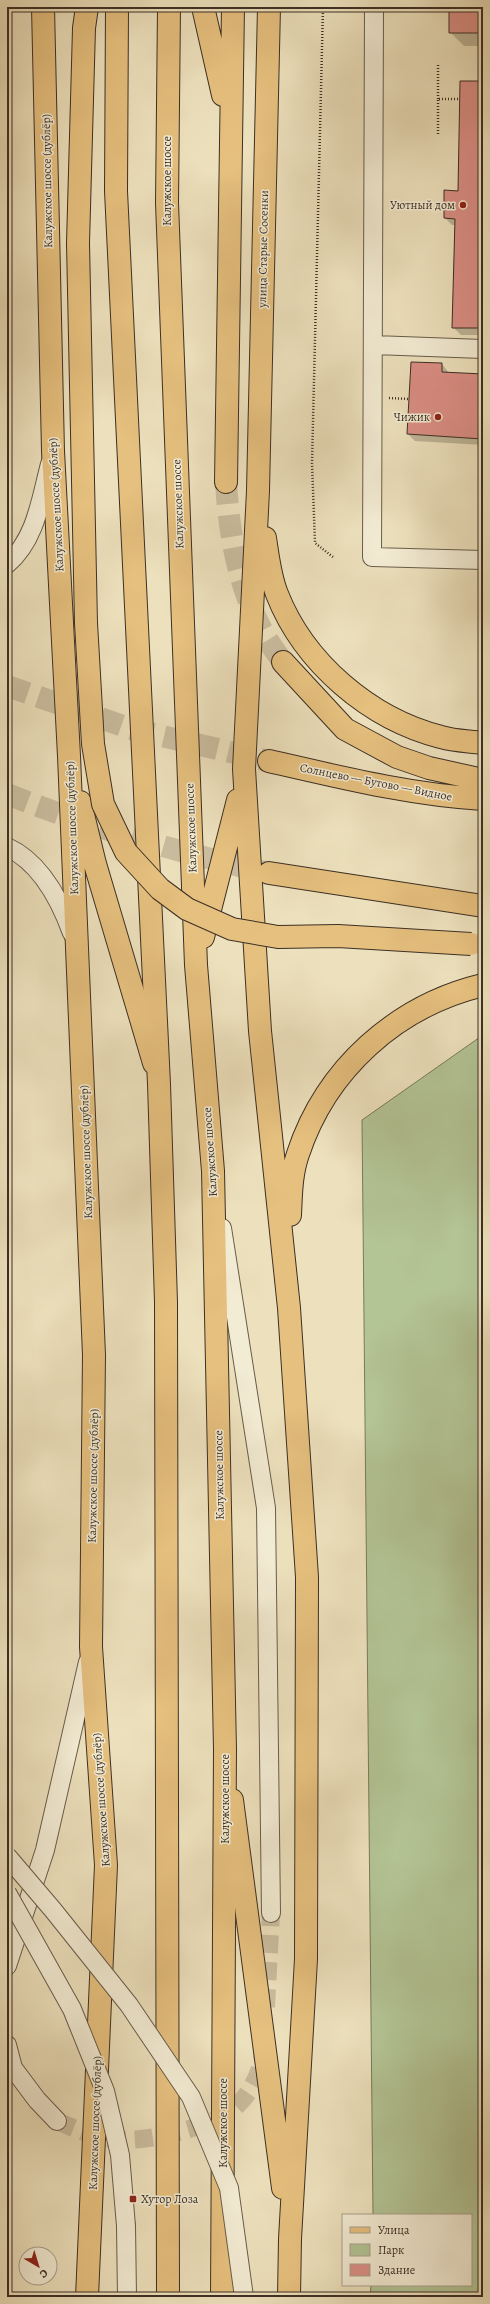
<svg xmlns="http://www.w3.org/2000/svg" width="490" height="2304" font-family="Alegreya,serif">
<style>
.green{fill:#b3c495;stroke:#787a5d}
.shadow{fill:#0003}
.building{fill:#db8f86;stroke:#3c2f25}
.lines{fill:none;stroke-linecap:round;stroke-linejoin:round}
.minor-tunnel{stroke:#cabd9f;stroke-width:18;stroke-dasharray:18 9;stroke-linecap:butt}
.major-tunnel{stroke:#cabd9f;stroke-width:22;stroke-dasharray:22 11;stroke-linecap:butt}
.minor-casing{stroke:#685c4b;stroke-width:20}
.major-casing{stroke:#3c2f25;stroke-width:24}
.highway-casing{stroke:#3c2f25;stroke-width:24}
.path{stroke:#3c2f25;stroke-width:2.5;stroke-dasharray:1 2;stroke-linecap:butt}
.minor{stroke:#f3ecd4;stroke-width:18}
.major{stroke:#e6c07e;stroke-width:22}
.highway{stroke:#e6c07e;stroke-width:22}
.minor-bridge-casing{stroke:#685c4b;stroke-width:20;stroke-linecap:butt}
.major-bridge-casing{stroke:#3c2f25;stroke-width:24;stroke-linecap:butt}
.minor-bridge{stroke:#f3ecd4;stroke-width:18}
.major-bridge{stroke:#e6c07e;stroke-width:22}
.poi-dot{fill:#8f2418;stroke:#f3ecd4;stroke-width:1.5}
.labels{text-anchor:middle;stroke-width:3;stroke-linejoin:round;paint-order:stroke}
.street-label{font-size:12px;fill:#3c2f25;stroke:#f3ecd4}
.poi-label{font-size:12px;fill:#3c2f25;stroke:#f3ecd4;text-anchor:end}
</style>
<rect width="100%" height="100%" fill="#ede1bd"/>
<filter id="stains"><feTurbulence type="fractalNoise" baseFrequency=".005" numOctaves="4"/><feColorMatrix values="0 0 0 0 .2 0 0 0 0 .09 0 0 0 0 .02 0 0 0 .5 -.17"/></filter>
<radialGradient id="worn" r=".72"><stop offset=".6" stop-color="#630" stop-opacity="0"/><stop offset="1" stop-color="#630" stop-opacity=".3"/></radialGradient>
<path class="green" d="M 483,1035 L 483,2297 L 370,2297 L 371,2285 L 471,2285 L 471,2215 L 373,2215 L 362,1120 Z"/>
<path class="shadow" d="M 450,7 L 483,7 L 483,46 L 464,46 L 450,32 Z
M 483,82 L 483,335 L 461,335 L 453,327 L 455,225 L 452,225 L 445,218 L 445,192 L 459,192 Z
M 442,364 L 449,373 L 483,375 L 483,445 L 415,441 L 408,434 Z"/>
<path class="building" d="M 449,7 L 483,7 L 483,33 L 449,33 Z
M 460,81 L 483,81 L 483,328 L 452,328 L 455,219 L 444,218 L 444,190 L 458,191 Z
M 411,362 L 442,363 L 442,372 L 483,374 L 482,439 L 407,434 Z"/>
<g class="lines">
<path class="minor-tunnel" d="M 266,2007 L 271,1913
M 57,2121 C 75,2129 92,2136 112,2139 C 140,2144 200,2129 225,2115 C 246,2102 261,2077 263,2052"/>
<path class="major-tunnel" d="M 226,482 C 229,532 237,581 260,626 C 266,639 275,651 283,662
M 7,686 L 132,729 L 269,761
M 7,794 C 92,828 179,852 268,873"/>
<g class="minor-casing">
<path id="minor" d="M 374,7 L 372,557 L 483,560
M 374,345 L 483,349
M 7,564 C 36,540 41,498 50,464
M 7,847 C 40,862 60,900 72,933
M 222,1228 L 266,1508 L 271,1913
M 7,1966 L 45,1850 L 88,1662
M 7,2045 L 13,2068 L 37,2100 L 57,2121
M 126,2226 L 127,2297"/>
</g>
<g class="major-casing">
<path id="major" d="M 43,7 L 53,451 L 69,756 L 94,1355 L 91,1647 L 106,1865 L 87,2297
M 203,7 L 223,95
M 269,7 L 258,491 L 244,769 L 260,1031 L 289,1308 L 307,1577 L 306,1959 L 290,2239 L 289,2297
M 226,482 L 233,7
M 265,538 C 268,557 270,577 277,594 C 304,663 370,719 441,737 C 454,741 469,741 483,743
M 86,623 L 78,243 L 84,28 L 87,7
M 283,662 L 345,729 L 397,757 L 429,768 L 483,780
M 269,761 C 339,777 411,795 483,799
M 80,802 L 95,864 L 154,1063
M 269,873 L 483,906
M 203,937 L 238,800
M 290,1215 C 291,1194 291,1174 298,1154 C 326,1069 396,1006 483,985
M 232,1800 L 283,2188"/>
</g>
<g class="highway-casing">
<path id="highway" d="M 117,7 L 116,191 L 159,1084 L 166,1302 L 168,2297
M 169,7 L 167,203 L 196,965 L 213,1171 L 225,1749 L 222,2297"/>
</g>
<path class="path" d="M 323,7 L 312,463 L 315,543 L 333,557
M 438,99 L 438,64
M 438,134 L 438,99 L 460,99
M 389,398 L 409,399"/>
<use href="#minor" class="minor"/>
<use href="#major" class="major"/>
<use href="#highway" class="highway"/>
<g class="minor-bridge-casing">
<path id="minor-bridge" d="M 7,1856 L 53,1910 L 129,2005 L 191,2097 L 229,2188 L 244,2297
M 7,1893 L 72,2009 L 105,2091 L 120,2155 L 126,2226"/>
</g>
<g class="major-bridge-casing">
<path id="major-bridge" d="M 86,623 L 93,744 L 103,804 L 126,852 L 160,889 L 187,909 L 232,929 L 278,937 L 338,936 L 471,944"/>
</g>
<use href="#minor-bridge" class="minor-bridge"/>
<use href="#major-bridge" class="major-bridge"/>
</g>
<g class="poi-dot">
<circle cx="463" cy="205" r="4"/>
<circle cx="438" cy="417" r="4"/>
<rect x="129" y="2195" width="8" height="8" rx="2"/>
</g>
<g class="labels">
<g class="street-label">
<text transform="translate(47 181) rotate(-91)" y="4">Калужское шоссе (дублёр)</text>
<text transform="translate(167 181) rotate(-90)" y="4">Калужское шоссе</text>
<text transform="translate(263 249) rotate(-89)" y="4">улица Старые Сосенки</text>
<text transform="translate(178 504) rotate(-92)" y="4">Калужское шоссе</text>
<text transform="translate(56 505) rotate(-93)" y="4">Калужское шоссе (дублёр)</text>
<text transform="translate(376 782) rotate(11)" y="4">Солнцево — Бутово — Видное</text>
<text transform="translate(72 828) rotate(-92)" y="4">Калужское шоссе (дублёр)</text>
<text transform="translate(191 828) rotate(-92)" y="4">Калужское шоссе</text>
<text transform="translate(86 1152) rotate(-92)" y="4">Калужское шоссе (дублёр)</text>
<text transform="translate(210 1152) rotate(-94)" y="4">Калужское шоссе</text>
<text transform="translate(219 1475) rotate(-91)" y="4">Калужское шоссе</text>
<text transform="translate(93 1476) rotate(-89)" y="4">Калужское шоссе (дублёр)</text>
<text transform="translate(225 1799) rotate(-90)" y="4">Калужское шоссе</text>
<text transform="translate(101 1800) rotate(-94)" y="4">Калужское шоссе (дублёр)</text>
<text transform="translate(95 2123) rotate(-88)" y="4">Калужское шоссе (дублёр)</text>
<text transform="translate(223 2123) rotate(-90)" y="4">Калужское шоссе</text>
</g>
<g class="poi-label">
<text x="455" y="209">Уютный дом</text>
<text x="430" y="421">Чижик</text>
<text x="141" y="2203" text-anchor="start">Хутор Лоза</text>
</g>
</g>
<rect width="490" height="2304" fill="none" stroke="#ede1bd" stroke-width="24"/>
<rect x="8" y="8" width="474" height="2288" fill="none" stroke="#3c2f25" stroke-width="2"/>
<rect x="12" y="12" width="466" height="2280" fill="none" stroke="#3c2f25"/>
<rect x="342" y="2214" width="130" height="72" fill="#f3ecd4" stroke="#aaa08e"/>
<rect x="350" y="2227" width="20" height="6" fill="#e6c07e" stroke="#aaa08e"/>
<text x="378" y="2234" font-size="12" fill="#3c2f25">Улица</text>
<rect x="350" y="2244" width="20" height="12" fill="#b3c495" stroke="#aaa08e"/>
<text x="378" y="2254" font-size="12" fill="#3c2f25">Парк</text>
<rect x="350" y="2264" width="20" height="12" fill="#db8f86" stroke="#aaa08e"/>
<text x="378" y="2274" font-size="12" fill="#3c2f25">Здание</text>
<g transform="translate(38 2266) rotate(142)"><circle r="19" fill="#f3ecd4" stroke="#aaa08e"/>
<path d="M0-3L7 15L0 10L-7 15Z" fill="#8f2418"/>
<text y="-6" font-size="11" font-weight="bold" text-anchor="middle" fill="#3c2f25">С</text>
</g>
<rect width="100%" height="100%" filter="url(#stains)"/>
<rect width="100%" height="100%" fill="url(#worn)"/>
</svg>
